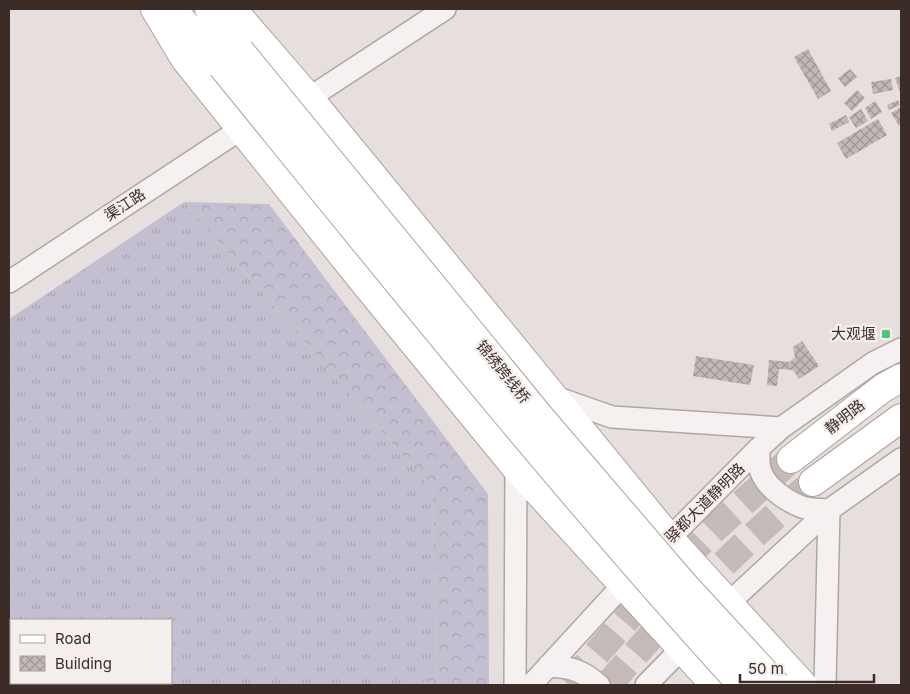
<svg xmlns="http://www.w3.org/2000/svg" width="910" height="694" font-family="Inter,'Noto Sans SC',sans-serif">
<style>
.grass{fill:url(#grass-tufts);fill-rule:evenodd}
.forest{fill:url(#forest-crowns)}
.building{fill:url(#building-cross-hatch)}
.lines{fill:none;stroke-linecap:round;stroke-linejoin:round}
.major-tunnel{stroke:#c4bbb9;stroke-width:28;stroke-dasharray:28 14;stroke-linecap:butt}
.minor-casing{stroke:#b0a6a3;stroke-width:24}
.major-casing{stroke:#b1a19d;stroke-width:30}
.minor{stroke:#f5f1f0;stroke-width:21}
.major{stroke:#fff;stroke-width:28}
.major-bridge-casing{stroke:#b1a19d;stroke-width:30;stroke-linecap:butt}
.major-bridge{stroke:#fff;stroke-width:28}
.poi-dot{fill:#48c67c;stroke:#f4eeed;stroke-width:2}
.labels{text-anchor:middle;stroke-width:5;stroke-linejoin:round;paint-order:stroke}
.street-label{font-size:15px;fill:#3c2c28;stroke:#f4eeed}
.poi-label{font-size:15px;fill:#3c2c28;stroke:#f4eeed;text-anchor:end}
</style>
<defs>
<pattern id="grass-tufts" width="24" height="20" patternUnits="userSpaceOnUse" patternTransform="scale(1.25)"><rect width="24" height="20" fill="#c4bfd0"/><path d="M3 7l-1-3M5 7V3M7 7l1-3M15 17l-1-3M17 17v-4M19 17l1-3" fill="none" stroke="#a9a4b3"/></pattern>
<pattern id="forest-crowns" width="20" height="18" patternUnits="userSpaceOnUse" patternTransform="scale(1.25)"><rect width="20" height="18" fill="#c4bfd0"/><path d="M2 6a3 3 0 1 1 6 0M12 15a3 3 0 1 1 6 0" fill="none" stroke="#a9a4b3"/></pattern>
<pattern id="building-cross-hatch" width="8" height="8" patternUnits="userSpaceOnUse" patternTransform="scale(1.25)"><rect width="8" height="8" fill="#c3b8b5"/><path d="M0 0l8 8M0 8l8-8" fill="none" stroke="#a09693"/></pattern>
</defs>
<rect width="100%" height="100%" fill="#e6dfdd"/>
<path class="grass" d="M 184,202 L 433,491 L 436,671 L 422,685 L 9,685 L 9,319 ZM 11,620 L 171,620 L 171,683 L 11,683 Z"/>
<path class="forest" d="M 184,202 L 269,204 L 488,494 L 489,685 L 422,685 L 436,671 L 433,491 Z"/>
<path class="building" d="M 808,49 L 831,91 L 818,99 L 794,57 Z
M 850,69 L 857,77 L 845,87 L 838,78 Z
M 901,76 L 901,95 L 895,78 Z
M 891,79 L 893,90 L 873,94 L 871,82 Z
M 857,90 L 865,98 L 852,111 L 844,103 Z
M 898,100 L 900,105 L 889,110 L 887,105 Z
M 875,101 L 882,112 L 871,119 L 865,108 Z
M 901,107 L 901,124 L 899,126 L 891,113 Z
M 861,109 L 868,121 L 856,128 L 849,117 Z
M 846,115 L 849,122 L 832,131 L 829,124 Z
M 878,119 L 887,135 L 846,159 L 837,143 Z
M 802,341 L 819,366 L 799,379 L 793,370 L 779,369 L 777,386 L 767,385 L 769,360 L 790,362 L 795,357 L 793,347 Z
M 696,356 L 754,365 L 750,385 L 693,376 Z"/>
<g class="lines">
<path class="major-tunnel" d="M 569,685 L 645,598 L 712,531 L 791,459
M 608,685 L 666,619 L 752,537 L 813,482"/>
<g class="minor-casing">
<path id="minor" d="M 309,98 L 445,9
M 9,282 L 241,129
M 555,397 L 612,417 L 781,428
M 759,448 C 759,453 759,459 759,464 C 761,484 784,500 802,507 C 810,510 821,509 829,510 L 825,685
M 660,548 L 759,448 L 781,428 L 873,363 L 901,349
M 719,612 L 829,510 L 901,459
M 548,666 C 570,667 582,670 599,685
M 515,685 L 516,468
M 531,685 L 632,575
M 646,685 L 691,639"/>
</g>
<g class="major-casing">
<path id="major" d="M 155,9 L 185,59 L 363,281 L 516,468 L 715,685
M 172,9 L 222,66
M 209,9 L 240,51
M 232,9 L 309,98 L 670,539 L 803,685
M 791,459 L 883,388 L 901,378
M 813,482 L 901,418"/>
</g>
<use href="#minor" class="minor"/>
<use href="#major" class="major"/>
<g class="major-bridge-casing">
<path id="major-bridge" d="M 240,51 L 540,417 L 684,585 L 776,685
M 222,66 C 392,275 561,486 742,685"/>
</g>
<use href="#major-bridge" class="major-bridge"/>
</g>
<rect class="poi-dot" x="881" y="329" width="10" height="10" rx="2.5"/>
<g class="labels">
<g class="street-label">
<text transform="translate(125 205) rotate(-33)" y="5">渠江路</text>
<text transform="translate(503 372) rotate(51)" y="5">锦绣跨线桥</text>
<text transform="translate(845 417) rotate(-38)" y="5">静明路</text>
<text transform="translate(705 503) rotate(-45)" y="5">驿都大道静明路</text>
</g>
<g class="poi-label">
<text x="876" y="339">大观堰</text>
</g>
</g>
<rect width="910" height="694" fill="none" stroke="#3c2c28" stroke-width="20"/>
<rect x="10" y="619" width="162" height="65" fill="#f4eeed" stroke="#aaa09e"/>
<rect x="20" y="635" width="25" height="8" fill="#ffffff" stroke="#aaa09e"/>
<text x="55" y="644" font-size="15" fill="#3c2c28">Road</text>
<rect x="20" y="656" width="25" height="15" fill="url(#building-cross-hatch)" stroke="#aaa09e"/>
<text x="55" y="669" font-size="15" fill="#3c2c28">Building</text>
<path d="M740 674v8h134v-8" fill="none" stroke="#3c2c28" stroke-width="2.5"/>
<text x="748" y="674" font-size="15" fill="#3c2c28" stroke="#f4eeed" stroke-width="4" paint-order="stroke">50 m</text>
</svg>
